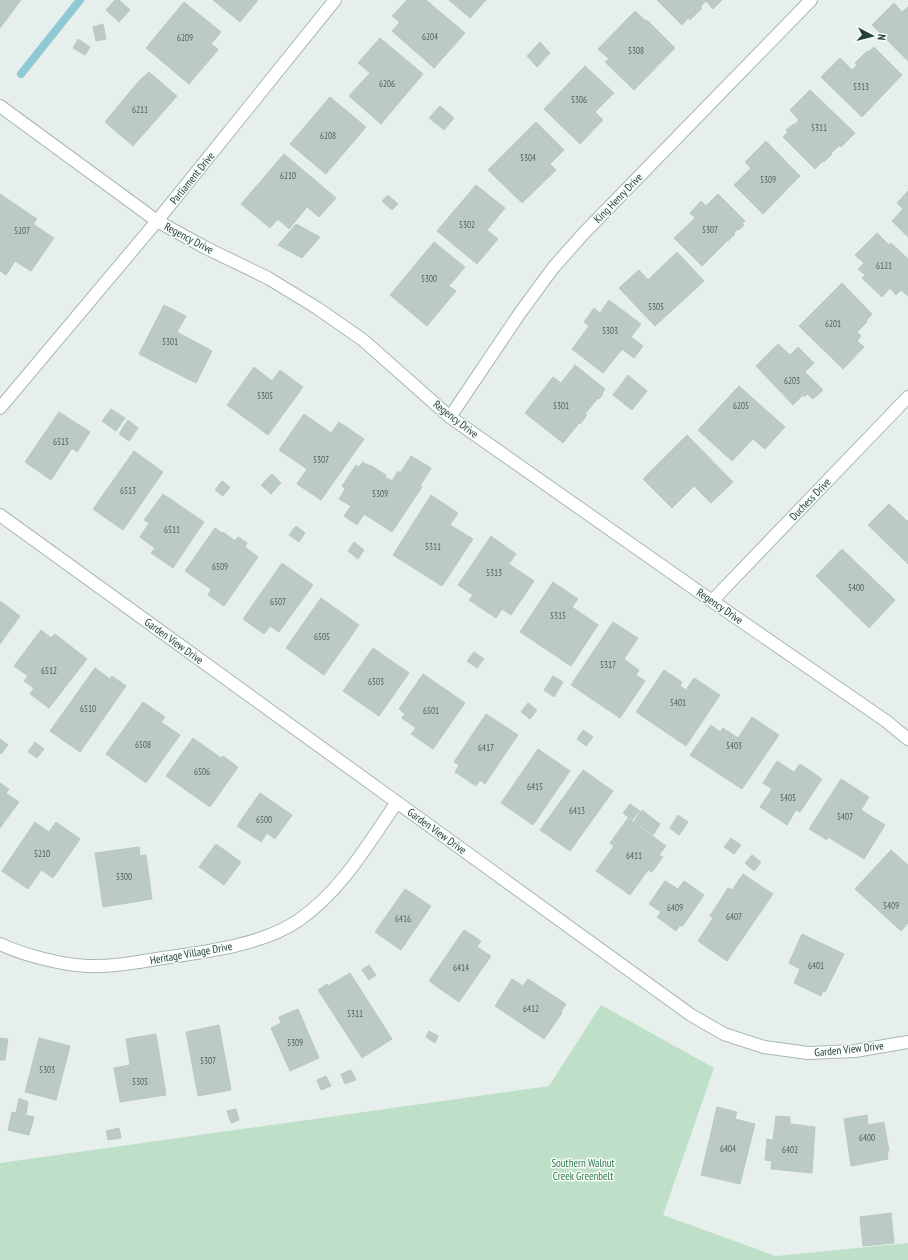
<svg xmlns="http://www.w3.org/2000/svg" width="908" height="1260" font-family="'PT Sans Narrow',sans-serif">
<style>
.green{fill:#bfe0c8}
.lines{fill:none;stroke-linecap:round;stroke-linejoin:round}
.stream{stroke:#8ec9d4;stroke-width:8}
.building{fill:#bbcac4;stroke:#b8c9c2}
.minor-casing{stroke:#a8b8b2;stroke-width:14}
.minor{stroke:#fff;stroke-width:12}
.labels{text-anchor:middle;stroke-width:3;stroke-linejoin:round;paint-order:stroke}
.number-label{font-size:9px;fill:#4a645c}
.street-label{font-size:11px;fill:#24423a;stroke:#f7fbf9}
.park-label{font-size:11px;fill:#2d7a4b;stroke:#f7fbf9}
</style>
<rect width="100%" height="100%" fill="#e6efeb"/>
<path class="green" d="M 601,1005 L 714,1068 L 663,1215 L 776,1256 L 908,1243 L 908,1260 L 0,1260 L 0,1163 L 549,1086 Z"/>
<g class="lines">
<path class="stream" d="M 21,74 L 80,0"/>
</g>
<path class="building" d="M 0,0 L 21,0 L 0,28 Z
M 115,0 L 119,0 L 130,10 L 119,22 L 106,10 Z
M 213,0 L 258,0 L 240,22 Z
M 407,0 L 426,0 L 465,33 L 434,68 L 392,31 L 400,22 L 392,16 Z
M 449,0 L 486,0 L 470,18 Z
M 657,0 L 722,0 L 713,9 L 706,1 L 700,7 L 702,8 L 690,20 L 688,18 L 682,25 Z
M 184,2 L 221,32 L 211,44 L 218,49 L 217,51 L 189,84 L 146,48 Z
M 894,3 L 902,12 L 908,7 L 908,61 L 872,25 Z
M 635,11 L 646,21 L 647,20 L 675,48 L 634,90 L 605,62 L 609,59 L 598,49 Z
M 103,24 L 106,39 L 96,41 L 93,27 Z
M 380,38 L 423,74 L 381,124 L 349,96 L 370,73 L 358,63 Z
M 78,39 L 90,47 L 85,55 L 73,48 Z
M 540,42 L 550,53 L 537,67 L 527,56 Z
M 874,47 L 902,75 L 862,117 L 821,77 L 840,58 L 852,70 L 857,65 L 855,63 L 867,51 L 868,52 Z
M 585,66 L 614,93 L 595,112 L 603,120 L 580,144 L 544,109 Z
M 149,72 L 177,96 L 133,146 L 105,122 L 138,82 Z
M 810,90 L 855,133 L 841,147 L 840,145 L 831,153 L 832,154 L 824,162 L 823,161 L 815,169 L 783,137 L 788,132 L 786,130 L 793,124 L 794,125 L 799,120 L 790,110 Z
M 330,97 L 366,127 L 326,174 L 290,144 Z
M 440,106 L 454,118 L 444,130 L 429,118 Z
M 536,122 L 564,150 L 550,164 L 556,170 L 522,203 L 488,170 Z
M 766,141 L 800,176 L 763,214 L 734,185 L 751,168 L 745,162 Z
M 284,154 L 336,198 L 319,217 L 307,207 L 289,229 L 278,219 L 270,228 L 241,204 Z
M 476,185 L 505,208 L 487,230 L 498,239 L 477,264 L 437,231 Z
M 908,191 L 908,237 L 892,221 L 903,209 L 897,203 Z
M 0,194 L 37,219 L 33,224 L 54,238 L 31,271 L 15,261 L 6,275 L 0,271 Z
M 718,194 L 745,221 L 742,224 L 744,225 L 739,230 L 738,229 L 734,233 L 735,234 L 728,241 L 728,240 L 702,266 L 674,238 L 695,218 L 690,213 L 701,201 L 706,206 Z
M 388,195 L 398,204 L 392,210 L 382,201 Z
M 296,224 L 320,237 L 302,258 L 278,245 Z
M 877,233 L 889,245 L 891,243 L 908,259 L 908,296 L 901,290 L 896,295 L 890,288 L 882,297 L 862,278 L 865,275 L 858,269 L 864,263 L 855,255 Z
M 434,242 L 465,267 L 449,286 L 456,291 L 427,326 L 390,295 Z
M 677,252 L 704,281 L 655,326 L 619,288 L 639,270 L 648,280 Z
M 842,283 L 872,314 L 866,321 L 867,322 L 857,332 L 861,336 L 857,341 L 864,347 L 843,369 L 799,326 Z
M 609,300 L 641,324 L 631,337 L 643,346 L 634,358 L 622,349 L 603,373 L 572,349 L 589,326 L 584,322 L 594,308 L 600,313 Z
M 164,305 L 186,316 L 177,332 L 212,351 L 196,383 L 139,354 Z
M 778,344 L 790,355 L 798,347 L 814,363 L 805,372 L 823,390 L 813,399 L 807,394 L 804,397 L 803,395 L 793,405 L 756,366 Z
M 575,365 L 605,389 L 602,393 L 603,394 L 599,399 L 598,398 L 585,414 L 587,415 L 580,424 L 579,423 L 563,443 L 525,413 L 553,377 L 561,383 Z
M 254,367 L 272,381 L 280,370 L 303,387 L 268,435 L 227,405 Z
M 628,375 L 647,391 L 632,410 L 613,395 Z
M 739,386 L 785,427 L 765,449 L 753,439 L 732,461 L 698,430 Z
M 111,409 L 125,418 L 116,431 L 102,421 Z
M 59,412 L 90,432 L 77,452 L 72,448 L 51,480 L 25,462 Z
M 304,414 L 331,433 L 339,422 L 364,439 L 321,500 L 297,484 L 307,469 L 279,450 Z
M 128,420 L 138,428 L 129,441 L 119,434 Z
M 687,435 L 733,482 L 711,503 L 694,486 L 672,508 L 643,479 Z
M 134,451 L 163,472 L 123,530 L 93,509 Z
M 411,456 L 431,468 L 420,486 L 422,487 L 392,532 L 364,514 L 357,525 L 344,516 L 351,506 L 339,499 L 345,489 L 342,486 L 356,465 L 359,467 L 363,462 L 369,466 L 370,465 L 386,475 L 385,477 L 392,481 L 398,471 L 400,473 Z
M 272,474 L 281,483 L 271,494 L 261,485 Z
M 222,481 L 230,487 L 223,496 L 215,490 Z
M 163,494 L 204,522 L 173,568 L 151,553 L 155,548 L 140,537 L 149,523 L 144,520 Z
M 431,495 L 458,513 L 450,525 L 473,539 L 442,586 L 393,555 Z
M 889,504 L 907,521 L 908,520 L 908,564 L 868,525 Z
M 296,526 L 305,533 L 299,542 L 289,535 Z
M 215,528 L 222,533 L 223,532 L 235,541 L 238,537 L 247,543 L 245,547 L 258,557 L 224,606 L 208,595 L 211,589 L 185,571 Z
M 491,536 L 516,554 L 509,564 L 534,581 L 511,615 L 502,609 L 496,618 L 469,600 L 473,595 L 458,585 Z
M 354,542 L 364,550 L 358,559 L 348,551 Z
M 842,549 L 895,600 L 869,628 L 816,576 Z
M 282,563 L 313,585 L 279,632 L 270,626 L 264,634 L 243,619 Z
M 553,582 L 578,599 L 572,607 L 598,625 L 571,666 L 520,632 Z
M 321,598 L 359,625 L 324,675 L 286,648 Z
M 0,601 L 20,616 L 0,644 Z
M 613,622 L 638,638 L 624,659 L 639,670 L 636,675 L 645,681 L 620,718 L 571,685 Z
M 41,630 L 51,638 L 55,634 L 87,659 L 49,708 L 30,694 L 34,688 L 24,681 L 28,676 L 14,666 Z
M 373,648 L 409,673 L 379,716 L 343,691 Z
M 474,652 L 484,659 L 477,668 L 467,661 Z
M 95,668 L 110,679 L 112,676 L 126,686 L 80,752 L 50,731 Z
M 664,670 L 682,682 L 680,686 L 686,690 L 694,678 L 720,695 L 686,746 L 636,712 Z
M 423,674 L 465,703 L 433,749 L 411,734 L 416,728 L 402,718 L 405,714 L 399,709 Z
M 553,676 L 563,682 L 554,697 L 544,690 Z
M 143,702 L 165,717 L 161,722 L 180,735 L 146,783 L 106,754 Z
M 528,703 L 537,710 L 530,719 L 521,712 Z
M 486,714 L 518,735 L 485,784 L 480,780 L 476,786 L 455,772 L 459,765 L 454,762 Z
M 752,717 L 779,735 L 742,789 L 690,755 L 711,725 L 720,732 L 723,728 L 738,738 Z
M 583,730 L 593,737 L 586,746 L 577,739 Z
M 193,738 L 221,758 L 223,756 L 238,767 L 210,807 L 166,776 Z
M 0,739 L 8,745 L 1,754 L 0,753 Z
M 35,742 L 44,749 L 37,758 L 28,752 Z
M 538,749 L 570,771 L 533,825 L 501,803 Z
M 777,761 L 794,772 L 800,764 L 822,779 L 800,812 L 796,810 L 787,825 L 760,807 L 772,789 L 763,783 Z
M 583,770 L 613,791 L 570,851 L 540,830 Z
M 841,779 L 869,797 L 861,810 L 885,825 L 864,859 L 828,837 L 827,840 L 809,829 Z
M 0,783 L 9,789 L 6,793 L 19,802 L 0,828 Z
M 260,793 L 292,815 L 275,839 L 267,833 L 261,842 L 237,826 Z
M 630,804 L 640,811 L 632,820 L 623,813 Z
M 642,810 L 660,824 L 653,835 L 634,821 Z
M 678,815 L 688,822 L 679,835 L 670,828 Z
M 628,818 L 666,846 L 659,855 L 663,857 L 652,872 L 648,870 L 630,895 L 596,871 L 614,846 L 610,843 Z
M 35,822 L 49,832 L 56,822 L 80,839 L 53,878 L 41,870 L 28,889 L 2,871 Z
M 731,838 L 741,845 L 734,854 L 724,847 Z
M 216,844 L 241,862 L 224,885 L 199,867 Z
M 139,847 L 140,856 L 146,855 L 152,899 L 103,907 L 95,853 Z
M 891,850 L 908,865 L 908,923 L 901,931 L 855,889 Z
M 752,855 L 761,862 L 754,871 L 745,863 Z
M 743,874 L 773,894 L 727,961 L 698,941 L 713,918 L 710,916 L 728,888 L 732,890 Z
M 665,881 L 678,889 L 684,881 L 704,895 L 682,927 L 680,925 L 676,931 L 657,917 L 661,912 L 649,904 Z
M 405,889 L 431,906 L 401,950 L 375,932 Z
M 464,930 L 481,941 L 477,947 L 491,956 L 459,1002 L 429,981 Z
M 802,934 L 844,954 L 825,992 L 823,991 L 821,996 L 794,983 L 800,969 L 789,963 Z
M 369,965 L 376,975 L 369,980 L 362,970 Z
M 350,973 L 392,1039 L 362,1058 L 318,990 L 327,984 L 328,986 Z
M 512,979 L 523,986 L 528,979 L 566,1004 L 561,1012 L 562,1013 L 544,1039 L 495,1006 Z
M 298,1009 L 319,1058 L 290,1071 L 271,1028 L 281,1023 L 279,1017 Z
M 219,1025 L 231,1090 L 198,1096 L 186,1032 Z
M 429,1031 L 438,1036 L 435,1043 L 426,1037 Z
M 156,1034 L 166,1095 L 120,1102 L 114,1068 L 130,1065 L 126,1039 Z
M 0,1038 L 8,1039 L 5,1060 L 0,1060 Z
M 39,1038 L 70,1046 L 56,1100 L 25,1092 Z
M 351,1070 L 356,1080 L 345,1084 L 341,1074 Z
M 326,1076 L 331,1086 L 321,1090 L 317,1080 Z
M 19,1098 L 28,1102 L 26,1114 L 16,1113 Z
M 717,1107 L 737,1112 L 735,1119 L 755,1124 L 740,1184 L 701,1175 Z
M 236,1109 L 239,1120 L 231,1123 L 227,1111 Z
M 12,1112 L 34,1117 L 29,1135 L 8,1130 Z
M 867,1115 L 868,1125 L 884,1122 L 889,1151 L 887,1151 L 888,1159 L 851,1166 L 844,1119 Z
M 776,1116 L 790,1117 L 790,1124 L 815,1127 L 812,1173 L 771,1169 L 772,1161 L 765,1160 L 767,1139 L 773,1140 Z
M 119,1128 L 121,1138 L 108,1140 L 106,1131 Z
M 891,1213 L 894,1243 L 863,1246 L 860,1217 Z"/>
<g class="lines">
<g class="minor-casing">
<path id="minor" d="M 0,106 L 157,221 L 206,248 L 268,278 L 317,308 L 363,340 L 450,417 L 712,601 L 886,721 L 908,739
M 0,408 L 157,221 L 335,0
M 450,417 L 520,313 L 553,268 L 584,233 L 811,0
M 0,515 L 691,1015 L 724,1034 L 764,1047 L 808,1053 L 855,1051 L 908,1042
M 712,601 L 908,397
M 0,944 C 23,955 62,965 88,966 C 113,967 138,962 163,958 C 205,952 263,945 299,920 C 342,890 368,844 397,802"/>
</g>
<use href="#minor" class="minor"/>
</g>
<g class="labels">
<g class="number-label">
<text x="430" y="40">6204</text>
<text x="185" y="41">6209</text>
<text x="636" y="54">5308</text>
<text x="387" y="87">6206</text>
<text x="861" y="90">5313</text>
<text x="579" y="103">5306</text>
<text x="140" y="113">6211</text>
<text x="819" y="131">5311</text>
<text x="328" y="139">6208</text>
<text x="528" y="161">5304</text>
<text x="288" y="179">6210</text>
<text x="768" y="183">5309</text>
<text x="467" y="228">5302</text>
<text x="710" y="233">5307</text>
<text x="22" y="234">5207</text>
<text x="884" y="269">6121</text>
<text x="429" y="282">5300</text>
<text x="656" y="310">5305</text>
<text x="833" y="327">6201</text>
<text x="610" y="334">5303</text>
<text x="170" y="345">5301</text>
<text x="792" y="384">6203</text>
<text x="265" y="399">5305</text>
<text x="561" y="409">5301</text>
<text x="741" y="409">6205</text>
<text x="61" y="445">6515</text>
<text x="321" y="463">5307</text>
<text x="128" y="494">6513</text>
<text x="380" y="497">5309</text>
<text x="172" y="533">6511</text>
<text x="433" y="550">5311</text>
<text x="220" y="570">6509</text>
<text x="494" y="576">5313</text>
<text x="856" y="591">5400</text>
<text x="278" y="605">6507</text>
<text x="558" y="619">5315</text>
<text x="322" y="640">6505</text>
<text x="608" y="668">5317</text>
<text x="49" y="674">6512</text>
<text x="376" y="685">6503</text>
<text x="678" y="706">5401</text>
<text x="88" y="712">6510</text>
<text x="431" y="714">6501</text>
<text x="143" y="748">6508</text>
<text x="734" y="749">5403</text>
<text x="486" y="751">6417</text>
<text x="202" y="775">6506</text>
<text x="535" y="790">6415</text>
<text x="788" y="801">5405</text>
<text x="577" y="814">6413</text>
<text x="845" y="820">5407</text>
<text x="264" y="823">6500</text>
<text x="42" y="857">5210</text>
<text x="634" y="859">6411</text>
<text x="124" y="880">5300</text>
<text x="891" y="909">5409</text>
<text x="675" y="911">6409</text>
<text x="734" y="920">6407</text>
<text x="403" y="922">6416</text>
<text x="816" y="969">6401</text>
<text x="461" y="971">6414</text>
<text x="531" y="1012">6412</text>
<text x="355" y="1017">5311</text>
<text x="295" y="1046">5309</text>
<text x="208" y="1064">5307</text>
<text x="47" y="1073">5303</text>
<text x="140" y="1085">5305</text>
<text x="867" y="1141">6400</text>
<text x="728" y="1152">6404</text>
<text x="790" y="1153">6402</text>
</g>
<g class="street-label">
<text transform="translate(192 178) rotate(-51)" y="4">Parliament Drive</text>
<text transform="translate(618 198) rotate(-46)" y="4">King Henry Drive</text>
<text transform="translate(189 238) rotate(28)" y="4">Regency Drive</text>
<text transform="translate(456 419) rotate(38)" y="4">Regency Drive</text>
<text transform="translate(810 499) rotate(-46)" y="4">Duchess Drive</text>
<text transform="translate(720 606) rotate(35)" y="4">Regency Drive</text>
<text transform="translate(174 641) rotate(36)" y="4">Garden View Drive</text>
<text transform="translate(437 831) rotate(36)" y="4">Garden View Drive</text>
<text transform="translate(191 953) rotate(-10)" y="4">Heritage Village Drive</text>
<text transform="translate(849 1049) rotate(-6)" y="4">Garden View Drive</text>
</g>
<g class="park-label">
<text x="583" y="1167">Southern Walnut<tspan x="583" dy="13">Creek Greenbelt</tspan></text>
</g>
</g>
<g transform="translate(872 36) rotate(97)" stroke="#f7fbf9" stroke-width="3" paint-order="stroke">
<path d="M0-3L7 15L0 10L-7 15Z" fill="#24423a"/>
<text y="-6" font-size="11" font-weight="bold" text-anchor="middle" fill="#24423a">N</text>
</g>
</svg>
